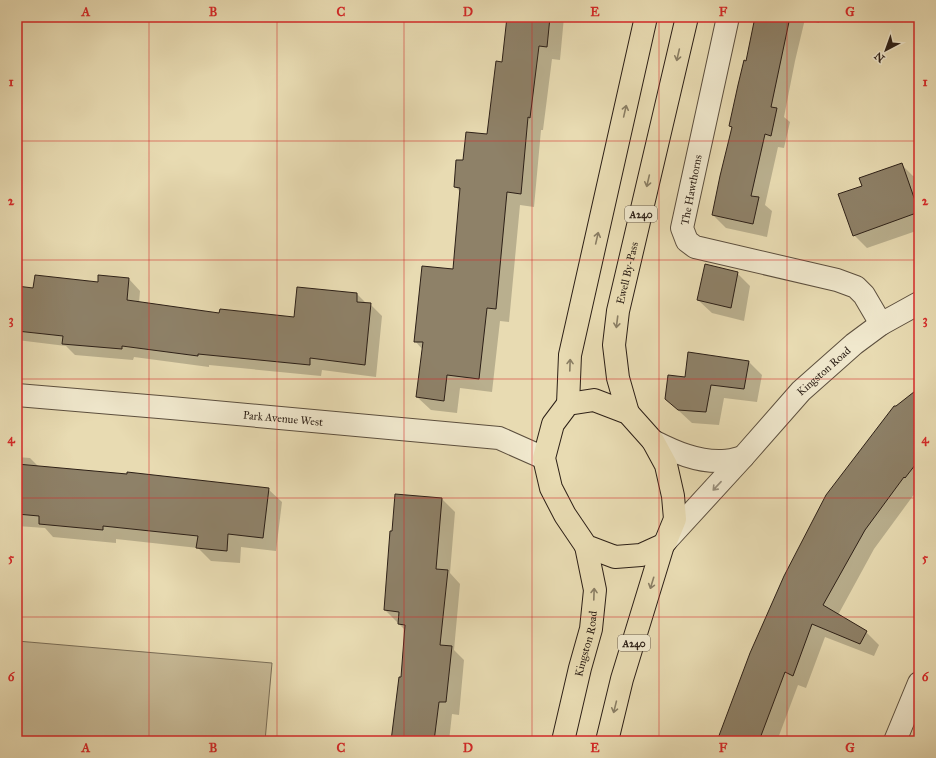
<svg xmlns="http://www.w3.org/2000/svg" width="936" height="758" font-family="'IM FELL Great Primer',serif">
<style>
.green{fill:#c8bb98;stroke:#7a6e58}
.shadow{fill:#0003}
.building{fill:#8e8168;stroke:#2d2017}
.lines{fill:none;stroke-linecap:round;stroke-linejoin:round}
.minor-casing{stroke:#5c4f3e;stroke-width:24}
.tertiary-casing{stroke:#5c4f3e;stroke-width:24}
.trunk-casing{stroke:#2d2017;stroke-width:24}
.minor{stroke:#f0e8cd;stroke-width:22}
.tertiary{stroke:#f0e8cd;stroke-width:22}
.trunk{stroke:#e8dbb2;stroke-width:22}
.oneway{stroke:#8a7e64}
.oneway2{stroke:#988e7b}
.grid{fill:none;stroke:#d62828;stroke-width:1;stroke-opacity:0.55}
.labels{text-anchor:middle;stroke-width:4;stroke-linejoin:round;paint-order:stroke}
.shield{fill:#f0e8cd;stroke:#685c4e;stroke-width:1}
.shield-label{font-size:10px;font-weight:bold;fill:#2d2017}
.street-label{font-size:11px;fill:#2d2017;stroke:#f0e8cd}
.neatline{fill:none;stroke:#d62828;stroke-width:1.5}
.grid-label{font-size:13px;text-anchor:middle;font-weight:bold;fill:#d62828}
</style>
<rect width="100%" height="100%" fill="#e8dbb2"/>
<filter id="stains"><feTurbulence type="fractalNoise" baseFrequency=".005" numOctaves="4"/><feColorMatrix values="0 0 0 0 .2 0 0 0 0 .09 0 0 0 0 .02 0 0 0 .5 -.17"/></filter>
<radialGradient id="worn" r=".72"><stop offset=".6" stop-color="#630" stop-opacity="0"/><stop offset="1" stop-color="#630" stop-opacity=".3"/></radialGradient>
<path class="green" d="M 17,641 L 272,663 L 265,741 L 17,741 Z"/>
<path class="shadow" d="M 508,17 L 564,17 L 560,60 L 552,59 L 543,130 L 541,130 L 534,207 L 520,205 L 509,322 L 500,321 L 492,392 L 460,388 L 457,413 L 431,410 L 417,397 L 423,350 L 415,341 L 454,270 L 461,193 L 455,186 L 464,162 L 488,135 L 503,63 Z
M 757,17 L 821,17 L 819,23 L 805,19 L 795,61 L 784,117 L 790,122 L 784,148 L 778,147 L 765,205 L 772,211 L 767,237 L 726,228 L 713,215 L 733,128 L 730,126 L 747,62 Z
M 902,165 L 913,176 L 919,174 L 919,230 L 867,248 L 854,235 L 863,186 Z
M 737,273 L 750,286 L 744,321 L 712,313 L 698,300 Z
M 129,279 L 140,291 L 139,303 L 220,314 L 295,318 L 357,294 L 366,303 L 370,304 L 382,316 L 376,377 L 322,370 L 321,376 L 209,365 L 209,367 L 134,357 L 133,360 L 75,355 L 66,346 L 17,340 L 17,287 L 34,289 L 99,283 Z
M 749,362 L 762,375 L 757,402 L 724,398 L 719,425 L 692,423 L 666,399 L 686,378 Z
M 919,390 L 919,490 L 918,489 L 874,549 L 838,615 L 866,632 L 879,645 L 874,656 L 825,637 L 806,688 L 798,685 L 777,741 L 718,741 Z
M 17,457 L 30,458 L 39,467 L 268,489 L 282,502 L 276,551 L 241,547 L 240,563 L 211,561 L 198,548 L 116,539 L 116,543 L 53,537 L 45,528 L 17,526 Z
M 396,495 L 442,499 L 455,512 L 450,573 L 460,584 L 454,650 L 464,660 L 459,715 L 452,714 L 449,741 L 392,741 L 402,678 L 406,631 L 385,610 Z"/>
<path class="building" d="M 507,17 L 550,17 L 547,47 L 539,46 L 530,118 L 528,117 L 521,194 L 507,192 L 496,309 L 487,308 L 479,379 L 447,375 L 444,401 L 416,397 L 423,342 L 414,342 L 422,266 L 453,269 L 460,188 L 454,187 L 456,160 L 463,160 L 466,132 L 487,134 L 496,61 L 502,62 Z
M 755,17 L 790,17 L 771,107 L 777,108 L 771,136 L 765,134 L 751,196 L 759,197 L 753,224 L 712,215 L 720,176 L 732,127 L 729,126 L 738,85 L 744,60 L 746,61 Z
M 902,163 L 919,212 L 853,236 L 838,194 L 862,186 L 859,178 Z
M 705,264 L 738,272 L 731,308 L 697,300 Z
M 35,275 L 98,282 L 98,275 L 129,278 L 127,300 L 219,313 L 220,309 L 294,317 L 297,287 L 357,293 L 357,302 L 371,303 L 365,365 L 310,358 L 310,365 L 198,354 L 198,356 L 122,346 L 122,349 L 62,344 L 63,336 L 17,331 L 17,286 L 33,288 Z
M 688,352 L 749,361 L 744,389 L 711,385 L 706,412 L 678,410 L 665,399 L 668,375 L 685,377 Z
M 919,388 L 919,460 L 905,478 L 904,477 L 865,530 L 823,605 L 867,631 L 860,644 L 812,624 L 793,676 L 785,672 L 759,741 L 717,741 L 750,653 L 784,576 L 826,495 L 894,406 L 896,406 Z
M 17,464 L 127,474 L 127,472 L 269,488 L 263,538 L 228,534 L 227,551 L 196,548 L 198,536 L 103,526 L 103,530 L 39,524 L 39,516 L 17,514 Z
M 395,494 L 442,498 L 436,569 L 448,570 L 440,645 L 452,646 L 446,702 L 439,702 L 434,741 L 391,741 L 399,677 L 401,677 L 405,625 L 398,624 L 399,612 L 384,610 L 390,531 L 392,531 Z"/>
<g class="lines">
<g class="minor-casing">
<path id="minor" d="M 728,17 L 682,228 L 687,241 L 695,247 L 837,280 L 856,287 L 864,295 L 881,324
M 895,741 L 919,683"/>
</g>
<g class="tertiary-casing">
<g id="tertiary">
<path id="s1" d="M 17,395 L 171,408 L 499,438 L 544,458"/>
<path d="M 653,441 C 675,452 697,462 722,461 C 729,461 736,459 743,457"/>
<path id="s2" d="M 666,541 L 743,457 L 801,391 L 854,344 L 881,324 L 919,303"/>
</g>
</g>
<g class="trunk-casing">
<g id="trunk">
<path d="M 594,400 L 628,413 L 653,441 L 666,465 L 673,496 L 675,519 L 666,541 L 663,545 L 641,555 L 615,557 L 586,546 L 565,515 L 551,488 L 544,458 L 553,424 L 568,404 Z"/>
<path d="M 568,404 L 570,355 L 646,17"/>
<path id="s3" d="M 628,413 L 618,378 L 614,345 L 618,311 L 687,17"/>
<path id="s4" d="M 563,741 L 580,668 L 591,629 L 595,590 L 586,546"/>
<path d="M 607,741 L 622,679 L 663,545"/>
</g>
</g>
<use href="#minor" class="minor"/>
<use href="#tertiary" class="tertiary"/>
<use href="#trunk" class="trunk"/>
</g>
<defs><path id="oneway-shaft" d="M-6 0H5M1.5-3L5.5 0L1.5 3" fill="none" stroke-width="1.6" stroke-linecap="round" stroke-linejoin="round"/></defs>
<g class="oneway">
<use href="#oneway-shaft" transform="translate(678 55) rotate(103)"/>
<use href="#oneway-shaft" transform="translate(625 111) rotate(-77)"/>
<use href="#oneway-shaft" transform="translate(648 181) rotate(103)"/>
<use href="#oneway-shaft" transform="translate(597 238) rotate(-77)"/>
<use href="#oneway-shaft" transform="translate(617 322) rotate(97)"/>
<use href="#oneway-shaft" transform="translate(570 365) rotate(-88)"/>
<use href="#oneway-shaft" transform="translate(652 583) rotate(107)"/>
<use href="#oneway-shaft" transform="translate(594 594) rotate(-88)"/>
<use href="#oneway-shaft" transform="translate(615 707) rotate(104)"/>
</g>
<use class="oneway2" href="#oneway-shaft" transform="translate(717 486) rotate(133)"/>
<path class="grid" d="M 149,17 L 149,741M 277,17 L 277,741M 404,17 L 404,741M 532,17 L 532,741M 659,17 L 659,741M 787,17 L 787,741M 17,141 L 919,141M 17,260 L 919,260M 17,379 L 919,379M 17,498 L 919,498M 17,617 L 919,617"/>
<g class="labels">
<g class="shield">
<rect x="625" y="206" width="32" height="16" rx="3"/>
<rect x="618" y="635" width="32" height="16" rx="3"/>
</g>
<g class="shield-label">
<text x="641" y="218">A240</text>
<text x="634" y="647">A240</text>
</g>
<g class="street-label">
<text transform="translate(691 190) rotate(-79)" y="4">The Hawthorns</text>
<text dy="4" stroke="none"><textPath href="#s3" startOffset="143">Ewell By-Pass</textPath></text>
<text dy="4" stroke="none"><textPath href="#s2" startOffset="232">Kingston Road</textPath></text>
<text dy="4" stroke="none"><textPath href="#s1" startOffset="267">Park Avenue West</textPath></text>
<text dy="4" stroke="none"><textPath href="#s4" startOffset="100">Kingston Road</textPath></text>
</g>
</g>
<rect width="936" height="758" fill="none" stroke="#e8dbb2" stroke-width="44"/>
<g transform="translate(886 50) rotate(221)" stroke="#f0e8cd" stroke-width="3" paint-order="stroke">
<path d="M0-3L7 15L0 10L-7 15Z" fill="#2d2017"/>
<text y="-6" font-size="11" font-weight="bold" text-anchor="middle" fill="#2d2017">N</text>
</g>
<rect x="22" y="22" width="892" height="714" class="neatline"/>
<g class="grid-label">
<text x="86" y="16">A</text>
<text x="213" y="16">B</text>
<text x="341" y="16">C</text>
<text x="468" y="16">D</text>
<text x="595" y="16">E</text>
<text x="723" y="16">F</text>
<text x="850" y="16">G</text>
<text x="11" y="86">1</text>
<text x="925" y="86">1</text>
<text x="11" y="205">2</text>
<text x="925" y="205">2</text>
<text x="11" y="324">3</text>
<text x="925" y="324">3</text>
<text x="11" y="443">4</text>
<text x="925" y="443">4</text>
<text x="11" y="562">5</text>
<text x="925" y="562">5</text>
<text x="11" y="681">6</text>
<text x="925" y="681">6</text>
<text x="86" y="752">A</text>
<text x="213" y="752">B</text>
<text x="341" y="752">C</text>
<text x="468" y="752">D</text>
<text x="595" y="752">E</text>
<text x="723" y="752">F</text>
<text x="850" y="752">G</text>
</g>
<rect width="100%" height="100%" filter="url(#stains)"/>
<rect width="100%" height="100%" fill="url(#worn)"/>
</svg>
